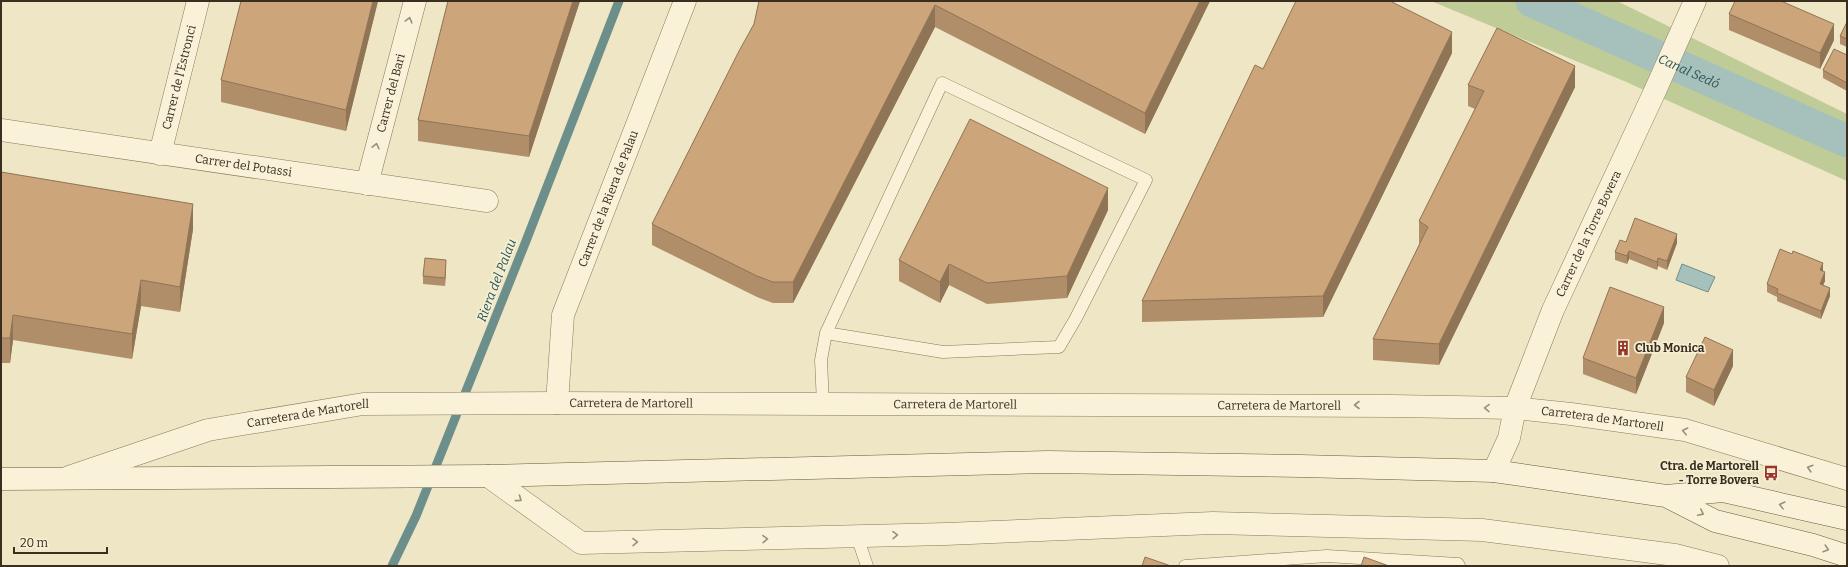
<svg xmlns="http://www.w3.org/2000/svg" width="1848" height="567" font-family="Bitter,serif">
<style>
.green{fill:#c0cc98}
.water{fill:#a6c1bc;stroke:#6d8f8b}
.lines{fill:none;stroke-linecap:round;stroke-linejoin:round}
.stream{stroke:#6d8f8b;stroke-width:9}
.canal{stroke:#a6c1bc;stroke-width:33}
.lane-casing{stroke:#89785b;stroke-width:13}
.street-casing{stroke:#89785b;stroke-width:23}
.secondary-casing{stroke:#6a593e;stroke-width:23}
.lane{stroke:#f9f2d8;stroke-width:12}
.street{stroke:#f9f2d8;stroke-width:22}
.secondary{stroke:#f9f2d8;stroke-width:22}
.wall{fill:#af8e69}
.shaded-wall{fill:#8f7455}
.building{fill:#cca57a;stroke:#8f7455}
.oneway{stroke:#99907c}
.labels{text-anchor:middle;stroke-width:3.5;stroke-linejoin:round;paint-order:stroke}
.street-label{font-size:12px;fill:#392e1f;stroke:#f5efd4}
.poi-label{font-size:12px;font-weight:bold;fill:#392e1f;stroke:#f5efd4;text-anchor:start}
.water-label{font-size:13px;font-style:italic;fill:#2e5658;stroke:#f5efd4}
</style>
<rect width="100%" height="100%" fill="#eee6c4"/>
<path class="green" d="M 1431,1 L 1617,1 L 1847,114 L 1847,181 L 1624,81 Z"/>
<path class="water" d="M 1682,264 L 1715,277 L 1708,292 L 1676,280 Z"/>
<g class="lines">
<path class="stream" d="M 392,566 L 416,516 L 526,241 L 619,1"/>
<path class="canal" id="s1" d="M 1532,1 L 1847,141"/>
<g class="lane-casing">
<path id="lane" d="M 823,404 L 821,360 L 826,333 L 942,83 L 1146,180 L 1076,318 L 1059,347 L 943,352 L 826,333
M 857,536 L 867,566
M 1185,566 L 1327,556 L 1458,564 L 1459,566"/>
</g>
<g class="street-casing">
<g id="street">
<path id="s2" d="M 1,130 L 487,201"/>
<path id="s3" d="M 160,154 L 198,1"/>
<path id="s4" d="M 367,184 L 415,1"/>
<path id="s5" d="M 557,403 L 563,315 L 685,1"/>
<path id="s6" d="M 1494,471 L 1509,438 L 1515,408 L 1553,310 L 1655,91 L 1695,1"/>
<path d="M 488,476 L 581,543 L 946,534 L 1213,523 L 1482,530 L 1675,555 L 1718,566"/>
<path id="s7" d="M 69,477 L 208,430 L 363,404 L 557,403 L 1392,406 L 1515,408 L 1571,414 L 1685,430 L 1847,479"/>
</g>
</g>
<g class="secondary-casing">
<path id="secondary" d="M 1,479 L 488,476 L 1048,462 L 1301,466 L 1494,471 L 1666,496 L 1723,491 L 1847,519
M 1666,496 L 1715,521 L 1813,545 L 1847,556"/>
</g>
<use href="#lane" class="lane"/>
<use href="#street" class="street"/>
<use href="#secondary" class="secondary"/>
</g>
<path class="wall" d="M 378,1 L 346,131 L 221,102 L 221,80 Z
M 448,1 L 580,1 L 529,157 L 418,141 L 418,120 Z
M 759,1 L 1210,1 L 1145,134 L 935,27 L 793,303 L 773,303 L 757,297 L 652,245 L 652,224 L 754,24 Z
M 1729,14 L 1834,40 L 1820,69 L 1729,30 Z
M 1847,22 L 1847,47 L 1840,44 L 1840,36 Z
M 1452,53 L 1323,317 L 1142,322 L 1142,301 L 1263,69 Z
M 1847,55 L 1847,91 L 1823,78 L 1823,70 Z
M 1468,85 L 1575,87 L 1439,365 L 1373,360 L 1373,339 L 1420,243 L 1419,243 L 1419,221 L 1475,109 L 1468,106 Z
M 1,172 L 193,229 L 180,312 L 141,306 L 132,359 L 13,340 L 10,363 L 1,363 Z
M 1108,210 L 1067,298 L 987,304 L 949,285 L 940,303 L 899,281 L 899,260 Z
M 1626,242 L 1677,243 L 1667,270 L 1658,266 L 1657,270 L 1629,259 L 1627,264 L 1615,260 L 1615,252 Z
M 446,268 L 445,286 L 423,284 L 423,276 Z
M 1823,271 L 1825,281 L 1823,285 L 1830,296 L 1821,319 L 1777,301 L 1777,297 L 1767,292 L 1767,284 Z
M 1664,323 L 1636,394 L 1583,374 L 1583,358 Z
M 1733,366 L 1714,406 L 1686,392 L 1686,377 Z"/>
<path class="shaded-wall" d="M 373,1 L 378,1 L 346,131 L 346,110 Z
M 573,1 L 580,1 L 529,157 L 529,136 Z
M 1200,1 L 1210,1 L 1145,134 L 1145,113 Z
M 935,5 L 935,27 L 793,303 L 793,282 Z
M 1834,24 L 1834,40 L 1820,69 L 1820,53 Z
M 1452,32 L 1452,53 L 1323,317 L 1323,296 Z
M 1575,66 L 1575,87 L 1439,365 L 1439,344 Z
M 1108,188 L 1108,210 L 1067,298 L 1067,276 Z
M 193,204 L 193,229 L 180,312 L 180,287 Z
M 1677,234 L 1677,243 L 1667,270 L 1667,261 Z
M 1629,251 L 1629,259 L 1627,264 L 1627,256 Z
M 1658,258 L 1658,266 L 1657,270 L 1657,262 Z
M 446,260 L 446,268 L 445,286 L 445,278 Z
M 1823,263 L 1823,272 L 1820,270 Z
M 949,264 L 949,285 L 940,303 L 940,282 Z
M 1825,272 L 1825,281 L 1820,292 L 1820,284 Z
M 141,280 L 141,306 L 132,359 L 132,334 Z
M 1830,288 L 1830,296 L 1821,319 L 1821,311 Z
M 1664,307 L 1664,323 L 1636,394 L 1636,378 Z
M 13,315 L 13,340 L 10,363 L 10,338 Z
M 1733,350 L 1733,366 L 1714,406 L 1714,390 Z"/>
<path class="building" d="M 241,1 L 373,1 L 346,110 L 221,80 Z
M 448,1 L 573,1 L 529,136 L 418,120 Z
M 759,1 L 1200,1 L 1145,113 L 935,5 L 793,282 L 773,282 L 757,276 L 652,224 L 739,51 L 754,24 Z
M 1296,1 L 1390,1 L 1452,32 L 1323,296 L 1142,301 L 1255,65 L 1263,69 Z
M 1735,1 L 1781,1 L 1834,24 L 1820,53 L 1729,14 Z
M 1847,22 L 1847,39 L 1840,36 Z
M 1497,28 L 1575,66 L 1439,344 L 1373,339 L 1428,227 L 1419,221 L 1484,91 L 1468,85 Z
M 1834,49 L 1847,55 L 1847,83 L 1823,70 Z
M 970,119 L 1108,188 L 1067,276 L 987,283 L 949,264 L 940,282 L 899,260 Z
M 1,172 L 193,204 L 180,287 L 141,280 L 132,334 L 13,315 L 10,338 L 1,338 Z
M 1635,218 L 1677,234 L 1667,261 L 1658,258 L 1657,262 L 1629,251 L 1627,256 L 1615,252 L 1620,240 L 1626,242 Z
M 1780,249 L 1792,254 L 1793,251 L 1823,263 L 1820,270 L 1825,272 L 1820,284 L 1830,288 L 1821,311 L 1777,293 L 1778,289 L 1767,284 Z
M 425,258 L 446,260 L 445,278 L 423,276 Z
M 1610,287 L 1664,307 L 1636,378 L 1583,358 Z
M 1705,337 L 1733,350 L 1714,390 L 1686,377 Z
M 1145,557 L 1171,566 L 1142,566 Z
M 1364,557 L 1389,566 L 1361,566 Z"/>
<defs><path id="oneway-chevron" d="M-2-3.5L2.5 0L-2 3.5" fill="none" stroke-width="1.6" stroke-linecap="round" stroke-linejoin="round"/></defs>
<g class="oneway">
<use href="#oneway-chevron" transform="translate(409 20) rotate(-75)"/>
<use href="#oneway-chevron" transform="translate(376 146) rotate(-77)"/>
<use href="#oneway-chevron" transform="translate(1357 405) rotate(-180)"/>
<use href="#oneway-chevron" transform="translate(1487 408) rotate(-179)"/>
<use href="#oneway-chevron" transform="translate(1685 431) rotate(-168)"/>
<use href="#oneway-chevron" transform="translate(1810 468) rotate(-163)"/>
<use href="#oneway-chevron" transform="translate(519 499) rotate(36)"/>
<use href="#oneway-chevron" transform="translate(1782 505) rotate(-166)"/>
<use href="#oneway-chevron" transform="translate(1701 513) rotate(27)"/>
<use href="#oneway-chevron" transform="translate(895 535) rotate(-1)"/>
<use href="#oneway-chevron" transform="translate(765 539) rotate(-1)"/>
<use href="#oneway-chevron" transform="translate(635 542) rotate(-1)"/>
<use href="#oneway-chevron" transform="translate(1826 549) rotate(18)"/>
</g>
<defs>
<g id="building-bare" transform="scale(1.2)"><path d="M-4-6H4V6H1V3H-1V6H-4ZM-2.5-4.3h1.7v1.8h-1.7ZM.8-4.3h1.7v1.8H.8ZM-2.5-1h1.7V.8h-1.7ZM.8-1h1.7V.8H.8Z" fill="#97362b" stroke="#f5efd4" stroke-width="2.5" paint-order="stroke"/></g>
<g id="bus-bare" transform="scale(1.2)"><path d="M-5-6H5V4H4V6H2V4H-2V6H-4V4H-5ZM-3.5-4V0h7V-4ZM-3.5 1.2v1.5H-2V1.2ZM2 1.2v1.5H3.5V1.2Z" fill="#97362b" stroke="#f5efd4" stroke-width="2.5" paint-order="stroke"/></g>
</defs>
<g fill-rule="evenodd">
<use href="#building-bare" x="1623" y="348"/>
<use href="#bus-bare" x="1771" y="473"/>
</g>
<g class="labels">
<g class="street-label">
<text dy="4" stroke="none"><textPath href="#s3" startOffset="79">Carrer de l'Estronci</textPath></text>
<text dy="4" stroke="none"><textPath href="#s4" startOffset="94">Carrer del Bari</textPath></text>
<text dy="4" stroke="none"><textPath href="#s2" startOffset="245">Carrer del Potassi</textPath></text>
<text dy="4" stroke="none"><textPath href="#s5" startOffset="213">Carrer de la Riera de Palau</textPath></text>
<text dy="4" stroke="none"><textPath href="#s6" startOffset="256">Carrer de la Torre Bovera</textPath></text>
<text dy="4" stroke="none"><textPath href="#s7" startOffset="572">Carretera de Martorell</textPath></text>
<text dy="4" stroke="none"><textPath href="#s7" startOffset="896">Carretera de Martorell</textPath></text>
<text dy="4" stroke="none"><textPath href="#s7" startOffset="1220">Carretera de Martorell</textPath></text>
<text dy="4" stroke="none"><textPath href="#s7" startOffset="248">Carretera de Martorell</textPath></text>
<text dy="4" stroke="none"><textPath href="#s7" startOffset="1544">Carretera de Martorell</textPath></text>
</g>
<g class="poi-label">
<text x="1635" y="352">Club Monica</text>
<text x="1759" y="470" text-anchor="end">Ctra. de Martorell<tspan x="1759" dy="14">- Torre Bovera</tspan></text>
</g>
<g class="water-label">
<text dy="5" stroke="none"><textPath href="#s1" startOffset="172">Canal Sedó</textPath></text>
<text transform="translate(496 280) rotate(-69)" y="5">Riera del Palau</text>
</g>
</g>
<rect width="1848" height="567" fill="none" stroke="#392e1f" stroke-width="4"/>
<path d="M14 547v6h93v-6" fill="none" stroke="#392e1f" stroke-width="2"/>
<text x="20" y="547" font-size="12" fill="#392e1f" stroke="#f5efd4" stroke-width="3" paint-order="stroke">20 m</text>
</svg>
